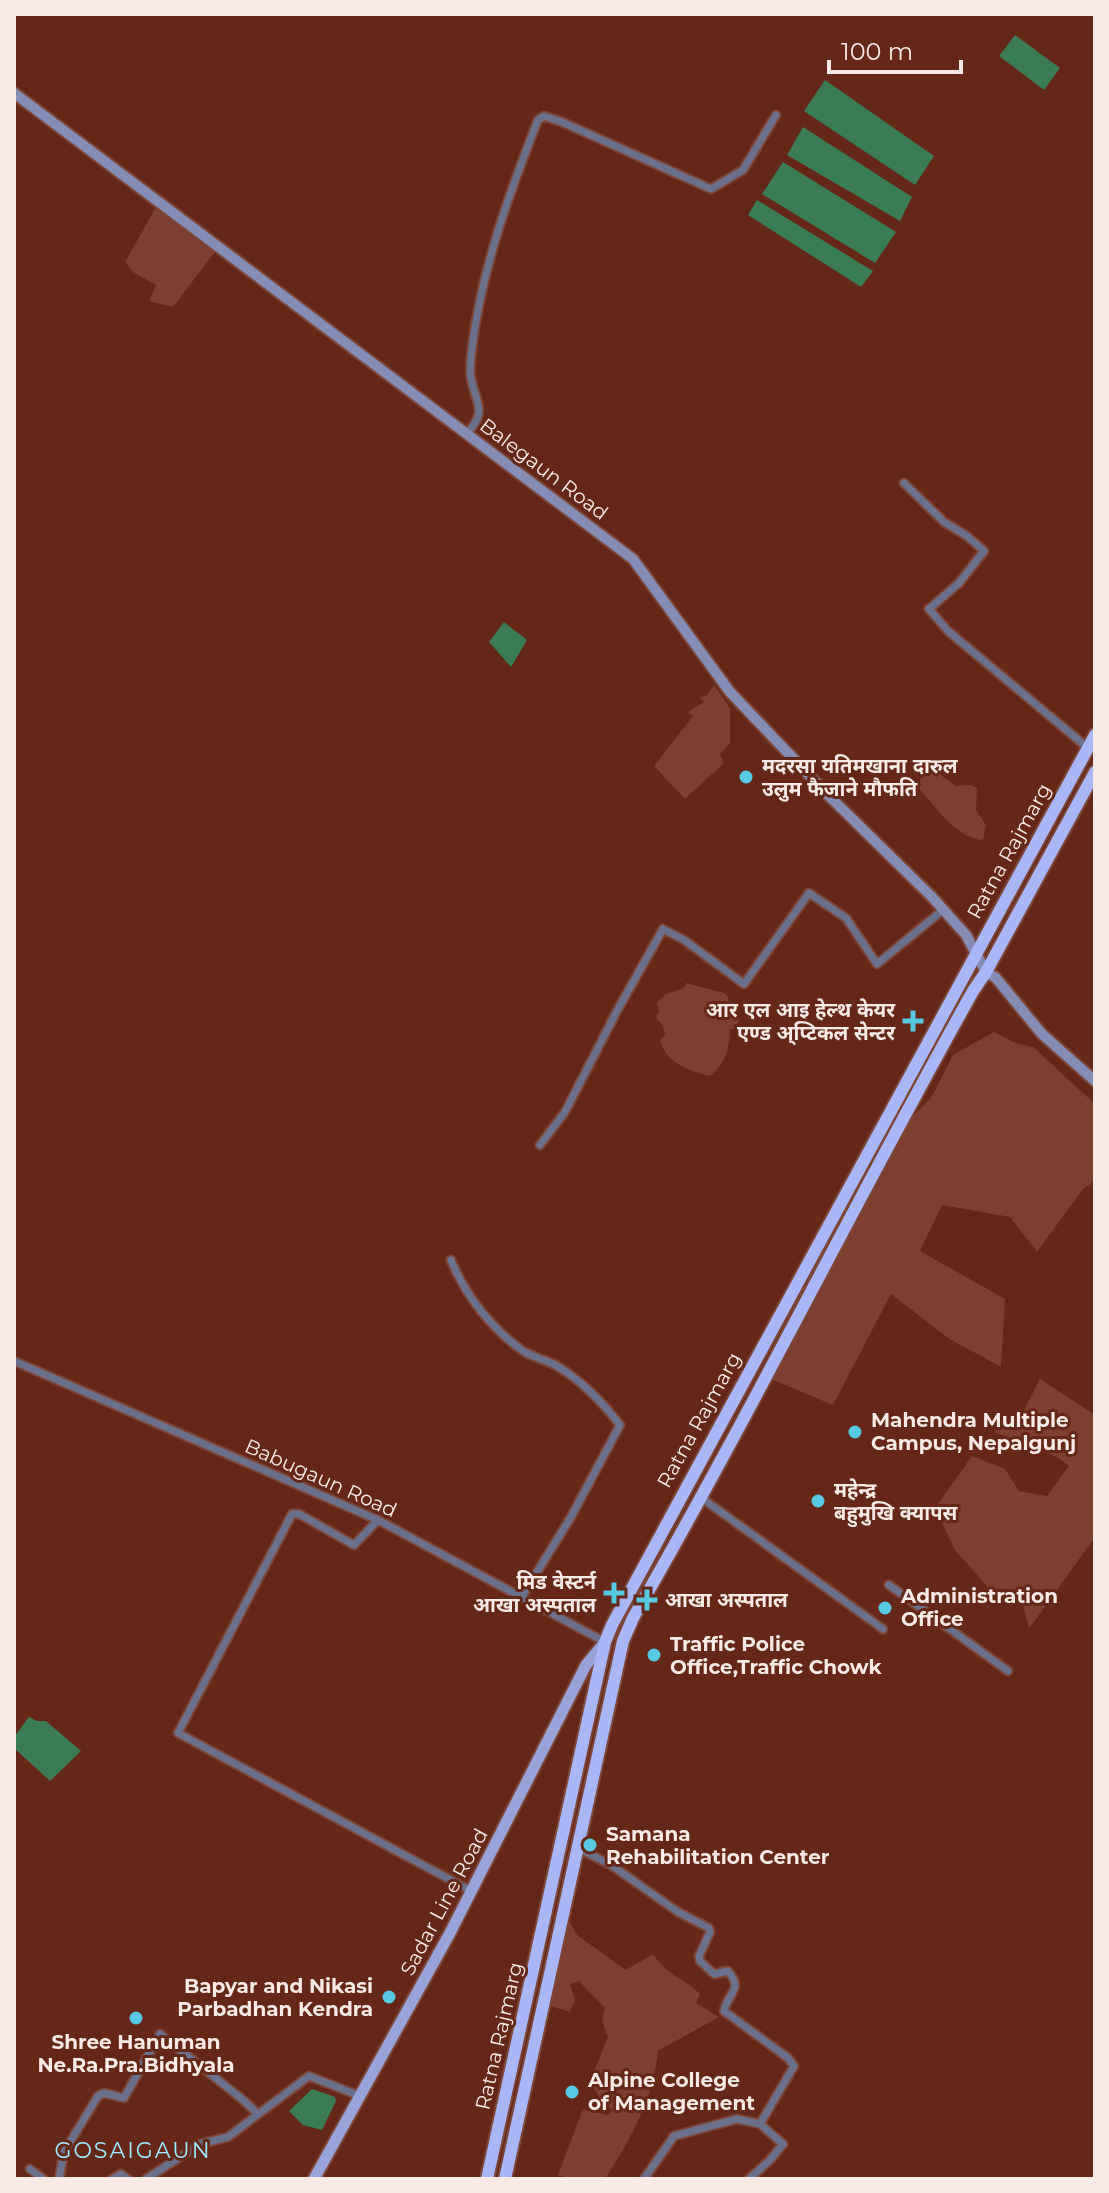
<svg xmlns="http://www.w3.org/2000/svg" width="1109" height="2193" font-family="Montserrat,'Noto Sans Devanagari',sans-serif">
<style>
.green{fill:#7d3f2f}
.water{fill:#3a7d55}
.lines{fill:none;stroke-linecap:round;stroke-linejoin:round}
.street-casing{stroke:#7d4638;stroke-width:11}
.secondary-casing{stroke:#7d4638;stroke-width:14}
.primary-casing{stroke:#7d4638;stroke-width:15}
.highway-casing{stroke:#7d4638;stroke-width:16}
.street{stroke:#6b718c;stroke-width:7}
.secondary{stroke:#858db7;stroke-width:10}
.primary{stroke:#98a3d9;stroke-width:11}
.highway{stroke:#a9b6f7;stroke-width:12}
.poi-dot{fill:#58c9e3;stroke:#652717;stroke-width:3}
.labels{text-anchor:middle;stroke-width:6;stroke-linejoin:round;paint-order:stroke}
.street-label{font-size:20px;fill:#faeae6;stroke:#652717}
.poi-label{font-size:20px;font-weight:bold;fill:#faeae6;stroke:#652717;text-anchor:start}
.neighbourhood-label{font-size:22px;letter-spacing:2px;fill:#9eebfe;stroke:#652717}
</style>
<rect width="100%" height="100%" fill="#652717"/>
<path class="green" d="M 157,205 L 215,252 L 173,307 L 149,301 L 156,285 L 133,272 L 125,262 Z
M 714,685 L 730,708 L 730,743 L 720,754 L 724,763 L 685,799 L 654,766 L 693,716 L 688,712 L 704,702 L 699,697 L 706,696 Z
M 935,770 L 955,786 L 971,785 L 977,788 L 976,810 L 986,825 L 983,840 C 957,839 937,808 920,790 L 920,779 Z
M 686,983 L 724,993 L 728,996 L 729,1012 L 739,1018 L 737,1029 L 730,1029 C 729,1049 727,1062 710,1076 C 689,1071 664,1062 660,1039 L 665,1035 L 663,1026 L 656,1018 L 659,1012 L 657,1002 L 666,994 L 684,988 Z
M 994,1032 L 1015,1043 L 1033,1047 L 1095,1104 L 1095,1181 L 1083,1189 L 1037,1252 L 1010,1217 L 942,1205 L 920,1251 L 1005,1299 L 1001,1367 L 948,1338 L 891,1294 L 833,1405 L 773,1380 L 912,1117 L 931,1098 L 953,1055 Z
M 1040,1379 L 1095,1415 L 1095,1537 L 1029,1629 L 1023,1604 L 992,1592 L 955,1550 L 935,1508 L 972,1456 L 1005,1469 L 1019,1491 L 1047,1496 L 1069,1466 L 1057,1457 L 994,1432 L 1019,1420 Z
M 568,1919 L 577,1935 L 626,1970 L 653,1954 C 668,1977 682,1976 700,1994 L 696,2003 L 719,2017 L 658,2051 C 653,2099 631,2139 605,2179 L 570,2179 L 558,2175 L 583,2109 L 607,2115 L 614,2110 L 603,2104 L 590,2081 L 608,2037 L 602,2021 L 605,2008 L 579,1981 L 570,1984 L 575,2000 L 570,2012 L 547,2005 Z"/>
<path class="water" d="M 1015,35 L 1060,68 L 1044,90 L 999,56 Z
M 825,80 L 934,156 L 915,185 L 804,111 Z
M 803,127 L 912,197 L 900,221 L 787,155 Z
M 783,162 L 896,232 L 875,263 L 762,194 Z
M 757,200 L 873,271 L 861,287 L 748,215 Z
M 504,622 L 527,640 L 511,667 L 489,642 Z
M 29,1717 L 37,1721 L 46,1721 L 81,1751 L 50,1781 L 14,1748 L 14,1737 Z
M 312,2089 L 335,2097 L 336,2101 L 322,2130 L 303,2125 L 289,2111 Z"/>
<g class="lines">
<g class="street-casing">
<path id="street" d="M 467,433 C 488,411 476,404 471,378 C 469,369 471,358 472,348 C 482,268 509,194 538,120 L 544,116 L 562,122 L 711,189 L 743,170 L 776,115
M 904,483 L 944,522 L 967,536 L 984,551 L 959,583 L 929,609 L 948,631 L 1088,748
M 540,1145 L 565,1112 L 618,1009 L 663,929 L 684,940 L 744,984 L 809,893 L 846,918 L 877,964 L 943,910
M 451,1260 C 465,1295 492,1329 523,1351 C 534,1358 547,1360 557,1366 C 582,1381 603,1403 620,1425 L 571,1517 L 521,1598
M 14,1361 L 378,1520 L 605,1642
M 701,1501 L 703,1499 L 883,1629
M 378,1520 L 354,1545 L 299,1514 L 292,1514 L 178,1733 L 471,1891
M 889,1585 L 1008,1671
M 579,1854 L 582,1850 L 611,1865 L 678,1912 L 709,1928 L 710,1932 L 699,1956 L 700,1961 L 714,1974 L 728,1971 C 744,1990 728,1992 724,2011 L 788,2058 L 794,2066 L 760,2124 L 783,2144 L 770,2160 L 749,2179
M 30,2169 L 43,2179
M 59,2179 L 64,2152 L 98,2096 L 104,2093 L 124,2098 L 160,2034 L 242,2099 L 258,2114
M 112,2179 L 121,2174 L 128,2179
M 146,2179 L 200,2144 L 228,2137 L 309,2076 L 360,2096
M 644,2179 L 674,2136 L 737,2119 L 760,2124"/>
</g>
<g class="secondary-casing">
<path id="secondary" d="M 14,93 L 633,559 L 730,692 L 829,796 L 932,897 L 966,935 L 986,972 L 996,978 L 1042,1034 L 1095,1081"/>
</g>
<g class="primary-casing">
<path id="primary" d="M 314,2179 L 450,1933 L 586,1665 L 605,1642"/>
</g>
<g class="highway-casing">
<path id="highway" d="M 487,2179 L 605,1642 L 612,1625 L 1095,735
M 505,2179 L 623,1641 L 633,1618 C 752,1412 857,1198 973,991 L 986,972 L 1095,772"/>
</g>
<use href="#street" class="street"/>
<use href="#secondary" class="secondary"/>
<use href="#primary" class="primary"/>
<use href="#highway" class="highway"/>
</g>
<g class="poi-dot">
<circle cx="746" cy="777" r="8"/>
<path d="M909 1009h8v8h8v8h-8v8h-8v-8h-8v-8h8z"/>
<circle cx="855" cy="1432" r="8"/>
<circle cx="818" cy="1501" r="8"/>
<path d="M610 1581h8v8h8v8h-8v8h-8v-8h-8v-8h8z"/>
<path d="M643 1588h8v8h8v8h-8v8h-8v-8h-8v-8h8z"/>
<circle cx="885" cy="1608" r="8"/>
<circle cx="654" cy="1655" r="8"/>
<circle cx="590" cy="1845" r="8"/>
<circle cx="389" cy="1997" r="8"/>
<circle cx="136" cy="2018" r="8"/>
<circle cx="572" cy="2092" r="8"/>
</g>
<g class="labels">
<g class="street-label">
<text transform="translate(544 469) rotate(37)" y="7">Balegaun Road</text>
<text transform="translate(1009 851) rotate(-61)" y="7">Ratna Rajmarg</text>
<text transform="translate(699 1420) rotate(-61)" y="7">Ratna Rajmarg</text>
<text transform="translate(321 1478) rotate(24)" y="7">Babugaun Road</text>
<text transform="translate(444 1902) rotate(-62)" y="7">Sadar Line Road</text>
<text transform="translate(499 2036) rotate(-77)" y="7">Ratna Rajmarg</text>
</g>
<g class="poi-label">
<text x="762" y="773">मदरसा यतिमखाना दारुल<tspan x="762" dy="23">उलुम फैजाने माैफति</tspan></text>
<text x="895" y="1017" text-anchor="end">आर एल आइ हेल्थ केयर<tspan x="895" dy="23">एण्ड अ्प्टिकल सेन्टर</tspan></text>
<text x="871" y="1427">Mahendra Multiple<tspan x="871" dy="23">Campus, Nepalgunj</tspan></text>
<text x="834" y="1497">महेन्द्र<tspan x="834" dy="23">बहुमुखि क्यापस</tspan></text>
<text x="596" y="1589" text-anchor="end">मिड वेस्टर्न<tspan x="596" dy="23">आखा अस्पताल</tspan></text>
<text x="901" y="1603">Administration<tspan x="901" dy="23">Office</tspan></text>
<text x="665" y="1607">आखा अस्पताल</text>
<text x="670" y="1651">Traffic Police<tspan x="670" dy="23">Office,Traffic Chowk</tspan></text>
<text x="606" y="1841">Samana<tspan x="606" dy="23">Rehabilitation Center</tspan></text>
<text x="373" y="1993" text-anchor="end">Bapyar and Nikasi<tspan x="373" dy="23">Parbadhan Kendra</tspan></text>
<text x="136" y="2049" text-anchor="middle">Shree Hanuman<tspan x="136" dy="23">Ne.Ra.Pra.Bidhyala</tspan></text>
<text x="588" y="2087">Alpine College<tspan x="588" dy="23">of Management</tspan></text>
</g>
<g class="neighbourhood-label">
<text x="133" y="2158">GOSAIGAUN</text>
</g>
</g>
<rect width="1109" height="2193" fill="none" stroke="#faeae6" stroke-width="32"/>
<path d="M829 60v12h132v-12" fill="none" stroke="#faeae6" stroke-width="4"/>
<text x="841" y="60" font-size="24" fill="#faeae6" stroke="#652717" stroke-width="6" paint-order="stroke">100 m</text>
</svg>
